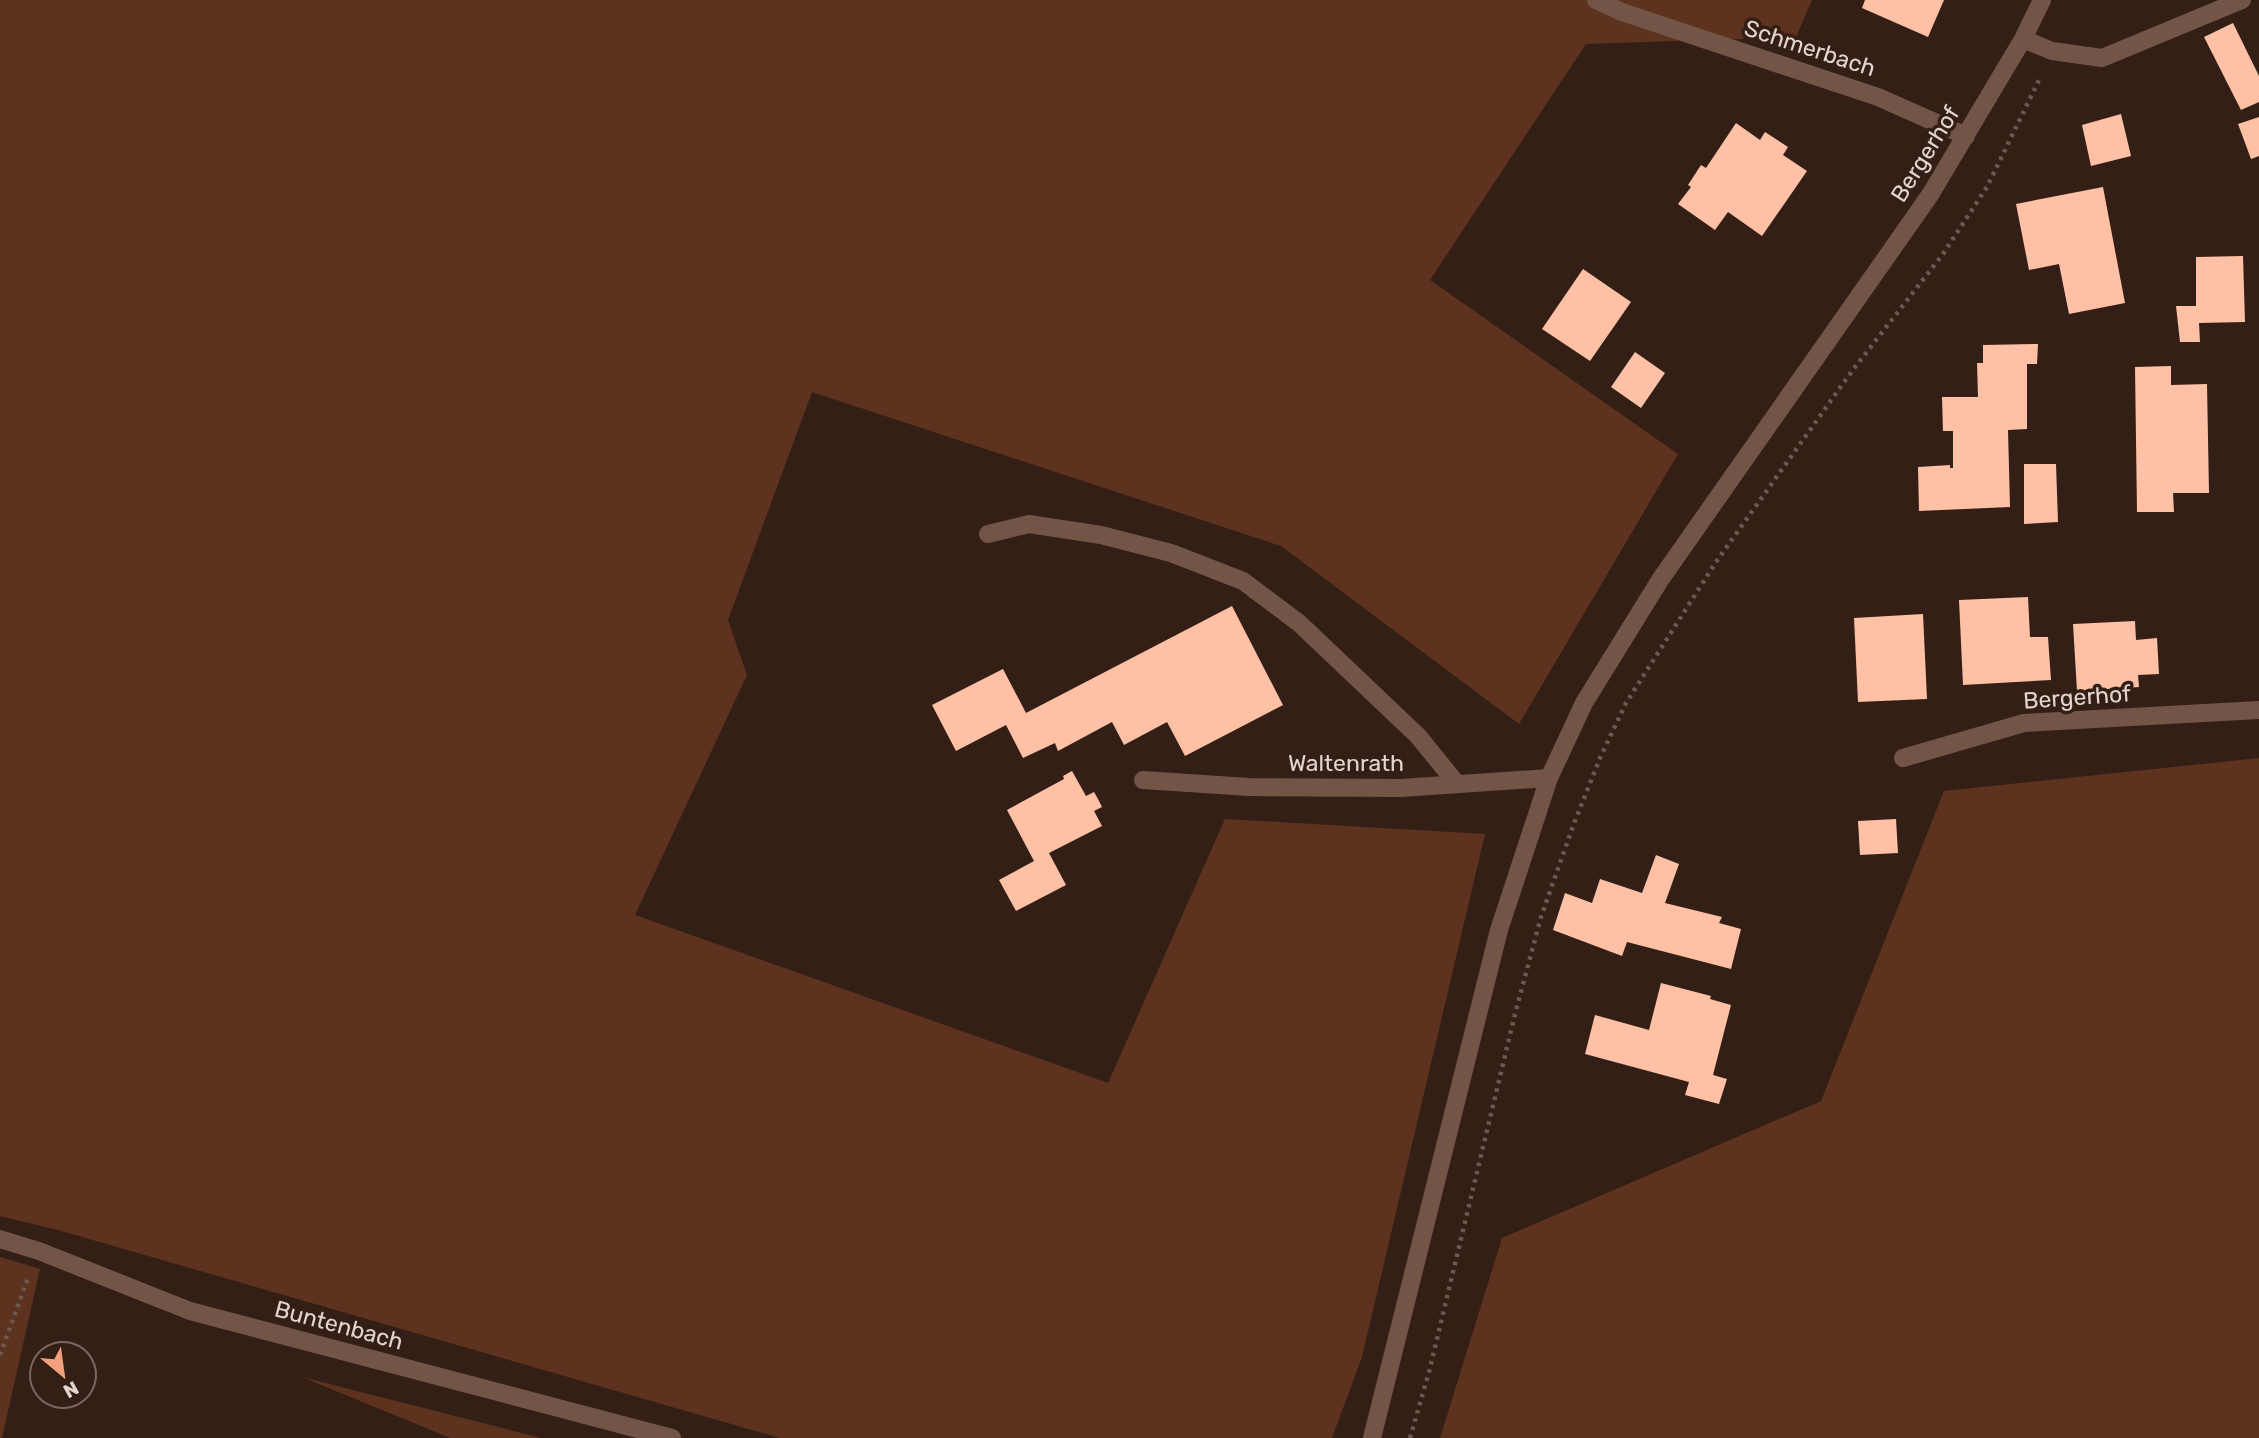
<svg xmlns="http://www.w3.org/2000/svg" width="2259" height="1438" font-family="Rubik,sans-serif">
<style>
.green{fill:#5d321e}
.building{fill:#fec1a6}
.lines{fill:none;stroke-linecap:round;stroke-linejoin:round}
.path{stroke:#6b5850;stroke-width:4.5;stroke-dasharray:3.5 5;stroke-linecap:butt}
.minor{stroke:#735548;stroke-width:18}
.labels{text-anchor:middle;stroke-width:7;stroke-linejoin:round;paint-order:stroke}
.street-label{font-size:23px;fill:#e3d4ce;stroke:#341f16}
</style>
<rect width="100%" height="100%" fill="#341f16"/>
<path class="green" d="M 0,0 L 1812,0 L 1796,37 L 1586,44 L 1430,280 L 1678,454 L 1519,724 L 1281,546 L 812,392 L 728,620 L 747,675 L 635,915 L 1108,1083 L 1225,819 L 1485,834 L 1362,1357 L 1332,1438 L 780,1438 L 58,1230 L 0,1216 Z
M 2259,758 L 2259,1438 L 1440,1438 L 1502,1238 L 1821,1101 L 1944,791 Z
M 0,1257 L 40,1269 L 2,1438 L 0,1438 Z
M 302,1377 L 541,1438 L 450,1438 Z"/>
<path class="building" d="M 1865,0 L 1944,0 L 1928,37 L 1862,8 Z
M 2233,23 L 2259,76 L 2259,102 L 2241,110 L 2204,37 Z
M 2121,114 L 2131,156 L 2091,166 L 2082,125 Z
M 2259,117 L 2259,156 L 2251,159 L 2238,124 Z
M 1736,123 L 1760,140 L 1765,132 L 1788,147 L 1783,155 L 1807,171 L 1762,236 L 1728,212 L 1715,230 L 1678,204 L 1691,187 L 1688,185 L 1701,165 L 1706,168 Z
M 2103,187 L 2125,303 L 2069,314 L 2059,264 L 2029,270 L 2016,204 Z
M 2243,256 L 2245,322 L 2199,323 L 2200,342 L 2180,342 L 2176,306 L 2196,306 L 2196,257 Z
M 1583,269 L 1631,302 L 1590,361 L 1542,329 Z
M 2038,344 L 2037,364 L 2027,364 L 2027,429 L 2008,430 L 2010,507 L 1919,511 L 1918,467 L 1950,465 L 1950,468 L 1953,468 L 1953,431 L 1943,431 L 1942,397 L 1978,397 L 1977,363 L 1983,363 L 1983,345 Z
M 1635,352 L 1665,373 L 1641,408 L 1611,387 Z
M 2171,366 L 2171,385 L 2207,384 L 2209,493 L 2173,493 L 2174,512 L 2137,512 L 2135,367 Z
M 2024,464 L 2056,464 L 2058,522 L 2024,524 Z
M 2028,597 L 2030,637 L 2048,637 L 2051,680 L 1963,685 L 1959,600 Z
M 1232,606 L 1283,705 L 1185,756 L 1167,722 L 1124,745 L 1112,722 L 1058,751 L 1055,743 L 1023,758 L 1006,725 L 956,751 L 932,705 L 1003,669 L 1026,713 Z
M 1923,614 L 1927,699 L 1858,702 L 1854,618 Z
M 2135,621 L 2136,640 L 2157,638 L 2159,674 L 2138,675 L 2139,687 L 2077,691 L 2073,624 Z
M 1072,771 L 1086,796 L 1094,792 L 1098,799 L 1102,807 L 1094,811 L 1102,826 L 1049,853 L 1066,885 L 1016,911 L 999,880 L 1034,861 L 1007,810 L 1064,779 L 1063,776 Z
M 1896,819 L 1898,853 L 1860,855 L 1858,821 Z
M 1656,855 L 1679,864 L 1665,903 L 1722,917 L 1719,923 L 1741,929 L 1731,969 L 1627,942 L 1622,956 L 1553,930 L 1565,893 L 1592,903 L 1600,879 L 1642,893 Z
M 1661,983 L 1711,996 L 1710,999 L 1731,1005 L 1713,1075 L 1727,1079 L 1719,1104 L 1685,1095 L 1689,1082 L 1585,1054 L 1595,1015 L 1649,1030 Z"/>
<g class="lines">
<path class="path" d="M 0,1355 L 28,1278
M 1410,1438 L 1429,1372 L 1515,1014 L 1541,917 L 1573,826 L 1600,758 L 1626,703 L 1716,562 L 1852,371 L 1943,254 L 1987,187 L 2040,78"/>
<path class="minor" d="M 1596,0 L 1622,12 L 1878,97 L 1966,136
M 2023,39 L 2052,51 L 2102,58 L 2242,0
M 988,534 L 1029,524 L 1101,535 L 1171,553 L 1243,581 L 1299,623 L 1418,736 L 1457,784
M 1903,758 L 2024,723 L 2259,710
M 1143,780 L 1249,787 L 1401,788 L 1549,778
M 0,1239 L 39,1251 L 190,1311 L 672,1438
M 1372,1438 L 1499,930 L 1549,778 L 1584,703 L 1660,580 L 1930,195 L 2023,39 L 2042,0"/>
</g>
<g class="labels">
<g class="street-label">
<text transform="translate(1810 48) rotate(18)" y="8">Schmerbach</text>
<text transform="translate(1925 154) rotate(-58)" y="8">Bergerhof</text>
<text transform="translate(2077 697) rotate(-4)" y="8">Bergerhof</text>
<text x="1346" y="771">Waltenrath</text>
<text transform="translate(339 1325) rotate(15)" y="8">Buntenbach</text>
</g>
</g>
<g transform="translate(63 1375) rotate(151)"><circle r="33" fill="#341f16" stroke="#7a6760" stroke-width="2"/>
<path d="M0-5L12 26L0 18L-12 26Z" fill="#f1a17d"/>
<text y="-10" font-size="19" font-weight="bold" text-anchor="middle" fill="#e3d4ce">N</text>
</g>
</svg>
